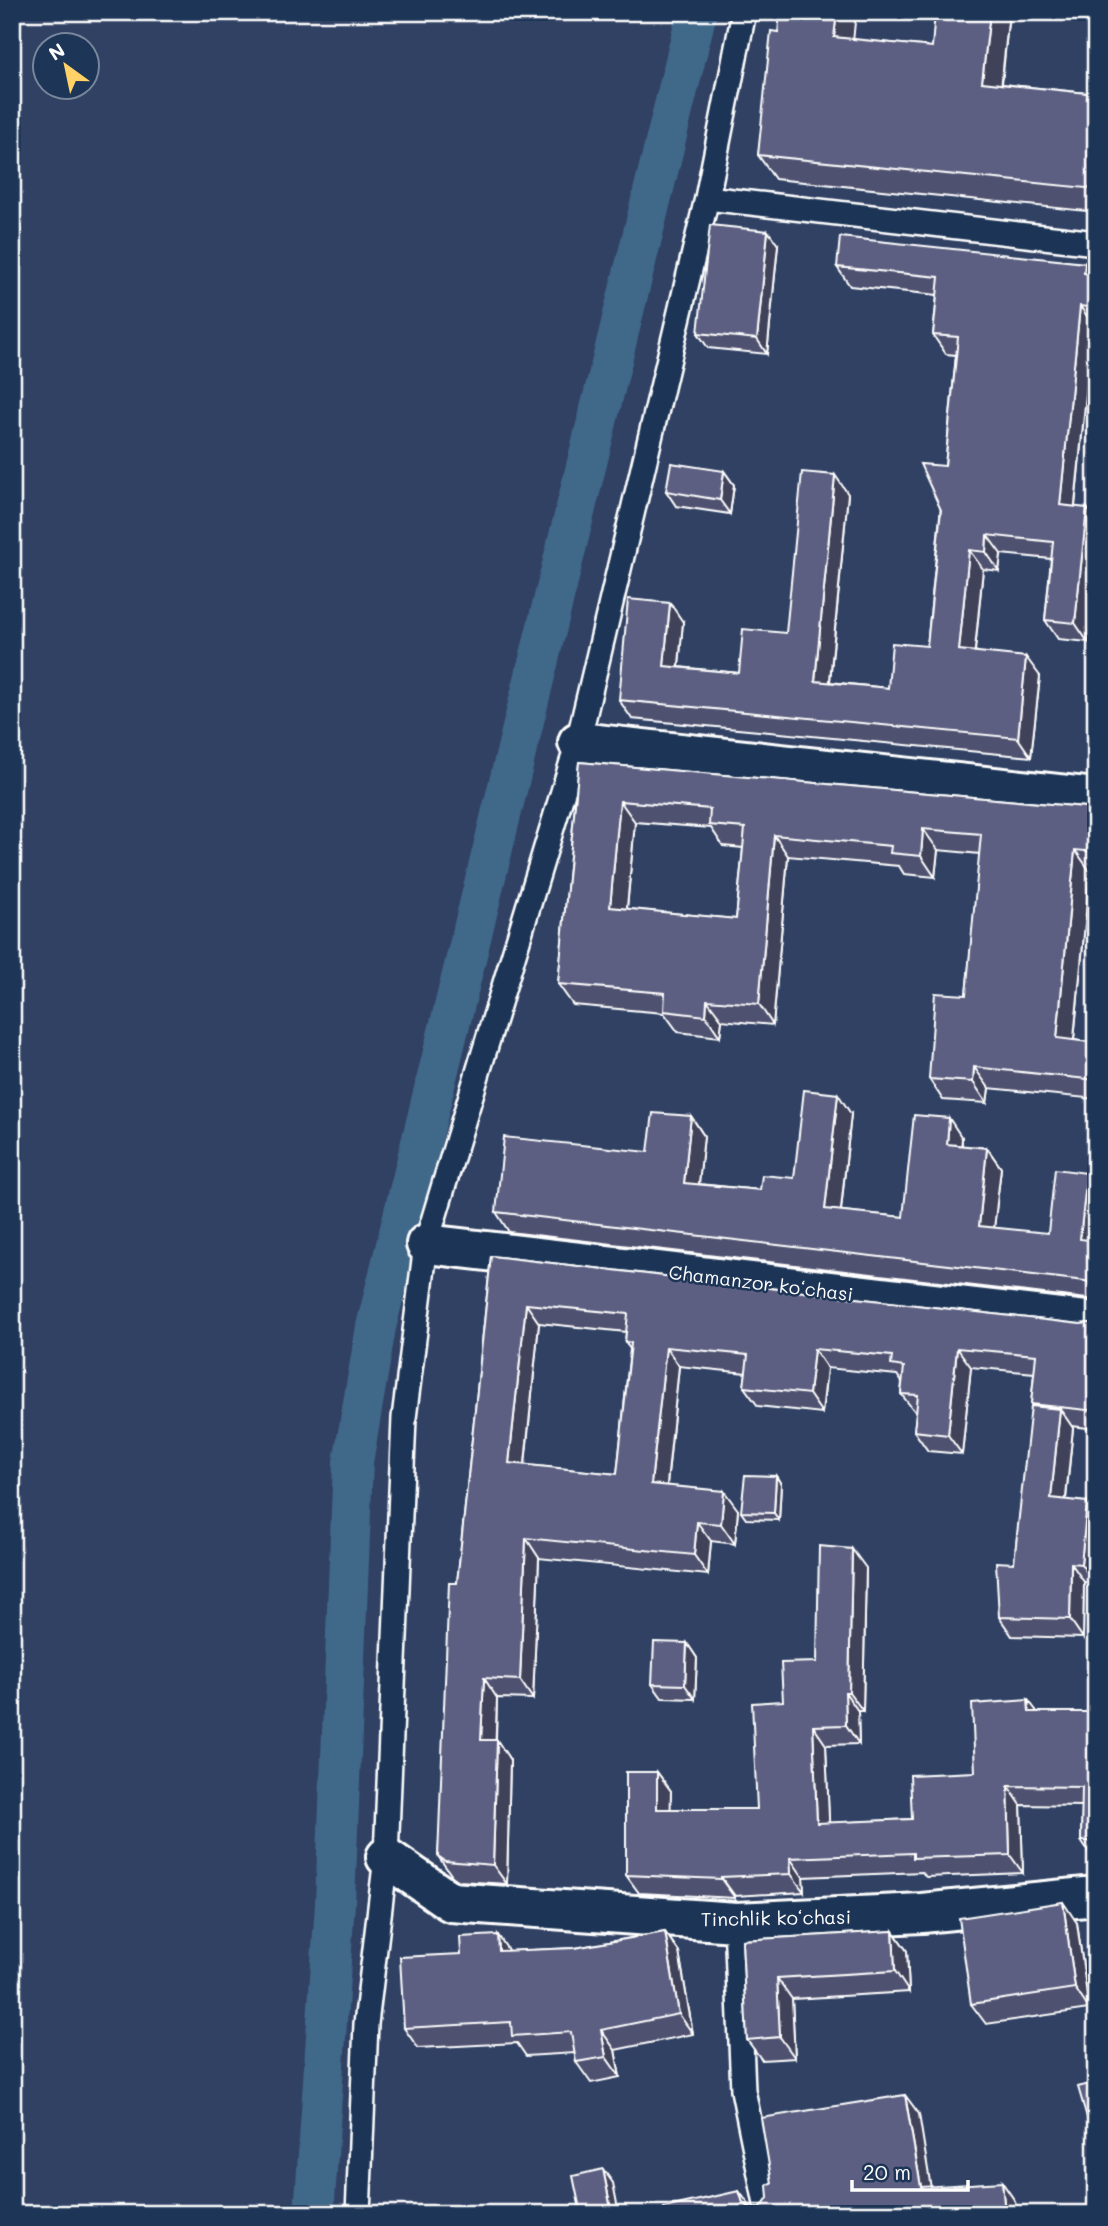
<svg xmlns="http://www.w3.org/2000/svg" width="1108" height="2226" font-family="Mali,sans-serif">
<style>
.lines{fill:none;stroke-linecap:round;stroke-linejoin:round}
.canal{stroke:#416789;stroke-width:40}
.lane-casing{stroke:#fff;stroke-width:28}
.street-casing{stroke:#fff;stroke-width:44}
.lane{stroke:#1d3557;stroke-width:23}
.street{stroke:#1d3557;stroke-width:38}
.wall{fill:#4f516f;stroke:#fff;stroke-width:2;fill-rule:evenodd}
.shaded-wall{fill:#40425a;stroke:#fff;stroke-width:2}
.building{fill:#5c5e81;stroke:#fff;stroke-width:2;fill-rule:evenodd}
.labels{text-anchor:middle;stroke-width:5;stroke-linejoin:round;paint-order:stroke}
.street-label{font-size:19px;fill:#fff;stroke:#1d3557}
</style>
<rect width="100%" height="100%" fill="#304164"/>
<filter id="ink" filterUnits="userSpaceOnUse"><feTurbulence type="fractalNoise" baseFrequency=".0143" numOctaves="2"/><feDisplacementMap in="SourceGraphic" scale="14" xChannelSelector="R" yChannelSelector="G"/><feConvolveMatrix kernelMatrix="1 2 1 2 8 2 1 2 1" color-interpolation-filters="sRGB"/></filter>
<g filter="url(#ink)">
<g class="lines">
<path class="canal" d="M 314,2214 L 335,1903 L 353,1462 L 376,1327 L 697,12"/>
<g class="lane-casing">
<path id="lane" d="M 707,198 L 1096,243
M 736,1922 L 743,2090 L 768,2214
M 358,2214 L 366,2024 L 386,1857 L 404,1418 L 426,1244 L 578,742 L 707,198 L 744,12"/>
</g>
<g class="street-casing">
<path id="street" d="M 578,742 L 1096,798
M 426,1244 L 1096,1322
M 386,1857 L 451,1902 L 736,1922 L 922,1913 L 1096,1896"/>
</g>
<use href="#lane" class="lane"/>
<use href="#street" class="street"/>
</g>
<path class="wall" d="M 1009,12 L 1002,84 L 1096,94 L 1096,212 L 775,179 L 758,155 L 778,32 L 932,47 Z
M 778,245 L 767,354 L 708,348 L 698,333 Z
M 837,267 L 1096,274 L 1096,326 L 1093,325 L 1075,507 L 1088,642 L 1058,639 L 1045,620 L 1051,559 L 1001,554 L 999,571 L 983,569 L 975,651 L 1040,676 L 1031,757 L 632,719 L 619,700 L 683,622 L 679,667 L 739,673 L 786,633 L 848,494 L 830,682 L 888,688 L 927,646 L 956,355 L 946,354 L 933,335 L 937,295 L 850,286 Z
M 724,471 L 734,485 L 730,514 L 676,506 L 666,491 Z
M 579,762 L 1096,808 L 1096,871 L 1090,871 L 1074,1040 L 1096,1043 L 1096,1099 L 989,1088 L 987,1103 L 943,1100 L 929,1079 L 966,995 L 980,854 L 938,850 L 935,877 L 904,874 L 899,866 L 788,856 L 773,1025 L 722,1020 L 720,1037 L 678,1032 L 664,1013 L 573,1005 L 558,984 ZM 635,822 L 711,828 L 723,846 L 743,848 L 736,919 L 627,909 Z
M 851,1114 L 841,1211 L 903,1217 L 962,1138 L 962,1146 L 987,1148 L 1001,1168 L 994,1228 L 1096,1241 L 1096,1300 L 509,1232 L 496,1212 L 648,1152 L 691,1116 L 704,1136 L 699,1184 L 760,1190 L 794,1178 Z
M 491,1256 L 1080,1324 L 1090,1323 L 1096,1319 L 1096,1429 L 1072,1426 L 1073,1428 L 1066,1500 L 1095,1583 L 1084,1582 L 1083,1638 L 1012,1636 L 999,1617 L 1014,1563 L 1032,1406 L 1031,1404 L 1034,1373 L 971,1367 L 962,1454 L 928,1451 L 914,1431 L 916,1413 L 901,1394 L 902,1382 L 897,1375 L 827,1368 L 822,1413 L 758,1406 L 744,1387 L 746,1373 L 679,1366 L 667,1485 L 738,1510 L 735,1544 L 711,1541 L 708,1575 L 539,1558 L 533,1699 L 497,1698 L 496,1740 L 510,1760 L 507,1884 L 459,1881 L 452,1876 L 438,1856 L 457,1583 ZM 539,1323 L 626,1332 L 625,1342 L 630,1349 L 617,1474 L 525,1465 Z
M 776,1476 L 781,1484 L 779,1520 L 746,1519 L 741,1512 Z
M 866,1568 L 863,1711 L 858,1711 L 859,1744 L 826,1745 L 829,1823 L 912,1819 L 975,1772 L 1028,1700 L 1037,1712 L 1096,1712 L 1096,1860 L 1094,1860 L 1081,1841 L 1082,1806 L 1021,1805 L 1023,1873 L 926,1877 L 922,1872 L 803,1877 L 804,1892 L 735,1896 L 735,1898 L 639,1893 L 626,1875 L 657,1772 L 671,1791 L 670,1809 L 757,1809 L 783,1701 L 817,1662 Z
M 687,1643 L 697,1658 L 695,1699 L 662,1698 L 652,1684 Z
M 1077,1923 L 1089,2009 L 986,2024 L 971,2004 Z
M 893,1931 L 907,1951 L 909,1992 L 792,1999 L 795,2058 L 762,2060 L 747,2040 L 742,1940 Z
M 665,1932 L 679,1952 L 693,2034 L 615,2050 L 620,2077 L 591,2083 L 576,2062 L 575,2053 L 526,2056 L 517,2043 L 418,2048 L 404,2028 L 509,1951 L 575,1948 Z"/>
<path class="shaded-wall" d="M 837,12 L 856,12 L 851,62 L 834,37 Z
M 990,12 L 1009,12 L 999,107 L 982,82 Z
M 768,231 L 778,245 L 767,354 L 757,339 Z
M 1085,263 L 1096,278 L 1084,273 Z
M 1080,306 L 1093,325 L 1073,524 L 1060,505 Z
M 724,471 L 734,485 L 730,514 L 720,500 Z
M 835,475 L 848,494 L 828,700 L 815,681 Z
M 1087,508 L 1096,520 L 1096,573 L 1088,642 L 1075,623 Z
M 987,535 L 1001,554 L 999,571 L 986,552 Z
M 969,550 L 983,569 L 973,669 L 959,650 Z
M 670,603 L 683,622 L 677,685 L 664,666 Z
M 1026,657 L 1040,676 L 1031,757 L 1018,738 Z
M 620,801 L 635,822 L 625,928 L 610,907 Z
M 923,829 L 938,850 L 935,877 L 921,856 Z
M 774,835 L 788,856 L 773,1025 L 759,1004 Z
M 1075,850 L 1090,871 L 1072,1059 L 1057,1038 Z
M 707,1000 L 722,1020 L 720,1037 L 706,1016 Z
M 974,1067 L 989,1088 L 987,1103 L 973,1082 Z
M 838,1094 L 851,1114 L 839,1228 L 825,1209 Z
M 691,1116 L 704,1136 L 697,1202 L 684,1183 Z
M 949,1118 L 962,1138 L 960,1164 L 947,1144 Z
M 987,1148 L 1001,1168 L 992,1246 L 979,1226 Z
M 1087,1173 L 1096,1185 L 1096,1237 L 1093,1259 L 1080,1239 Z
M 526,1304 L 539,1323 L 523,1483 L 509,1463 Z
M 666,1347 L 679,1366 L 665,1503 L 651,1484 Z
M 957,1348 L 971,1367 L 962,1454 L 948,1435 Z
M 814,1349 L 827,1368 L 822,1413 L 809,1394 Z
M 1060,1409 L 1073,1428 L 1064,1517 L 1051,1498 Z
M 776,1476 L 781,1484 L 779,1520 L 774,1513 Z
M 724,1491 L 738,1510 L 735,1544 L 721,1524 Z
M 1087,1502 L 1096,1514 L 1096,1571 L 1095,1583 L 1081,1564 Z
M 697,1522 L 711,1541 L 708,1575 L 694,1555 Z
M 526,1538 L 539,1558 L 533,1699 L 520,1680 Z
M 852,1549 L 866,1568 L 863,1711 L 849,1692 Z
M 1071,1563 L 1084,1582 L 1083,1638 L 1070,1619 Z
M 687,1643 L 697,1658 L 695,1699 L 685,1685 Z
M 484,1678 L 497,1698 L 495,1759 L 481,1740 Z
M 845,1692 L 858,1711 L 859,1744 L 846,1725 Z
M 1028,1700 L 1042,1718 L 1029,1712 Z
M 813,1726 L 826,1745 L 830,1842 L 817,1823 Z
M 497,1740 L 510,1760 L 507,1884 L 493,1865 Z
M 657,1772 L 671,1791 L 670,1828 L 657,1809 Z
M 1008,1786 L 1021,1805 L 1023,1873 L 1010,1855 Z
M 790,1858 L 803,1877 L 804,1892 L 791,1874 Z
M 721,1877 L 735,1896 L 735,1898 L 721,1879 Z
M 1063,1902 L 1077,1923 L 1089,2009 L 1075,1988 Z
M 893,1931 L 907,1951 L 909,1992 L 895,1971 Z
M 665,1932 L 679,1952 L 693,2034 L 679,2014 Z
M 498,1935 L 512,1956 L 499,1951 Z
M 777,1978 L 792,1999 L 795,2058 L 780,2037 Z
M 601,2030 L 615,2050 L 620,2077 L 606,2057 Z
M 905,2095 L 919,2114 L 934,2207 L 921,2187 Z
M 603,2169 L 613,2183 L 619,2214 L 612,2214 Z
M 1002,2182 L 1015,2201 L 1017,2214 L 1005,2214 Z
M 739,2191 L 753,2210 L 743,2203 Z"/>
<path class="building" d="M 780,12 L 837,12 L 834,37 L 932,47 L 935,12 L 990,12 L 982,82 L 1096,94 L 1096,189 L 758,155 L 771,31 L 778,32 Z
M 710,225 L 768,231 L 757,339 L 698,333 Z
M 840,237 L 1085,263 L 1084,273 L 1096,274 L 1096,308 L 1080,306 L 1060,505 L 1087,508 L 1075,623 L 1045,620 L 1053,542 L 987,535 L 986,552 L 969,550 L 959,650 L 1026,657 L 1018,738 L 619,700 L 628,599 L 670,603 L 664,666 L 739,673 L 743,629 L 786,633 L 802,472 L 835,475 L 815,681 L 888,688 L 892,643 L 927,646 L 941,510 L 920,464 L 945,466 L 958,337 L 933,335 L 939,277 L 837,267 Z
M 671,463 L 724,471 L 720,500 L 666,491 Z
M 1096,713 L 1096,743 L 1092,742 Z
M 579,762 L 1096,808 L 1096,852 L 1075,850 L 1057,1038 L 1096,1043 L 1096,1080 L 974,1067 L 973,1082 L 929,1079 L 935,993 L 966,995 L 981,834 L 923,829 L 921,856 L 890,853 L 891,846 L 774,835 L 759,1004 L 707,1000 L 706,1016 L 664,1011 L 665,993 L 558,984 ZM 620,801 L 710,809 L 709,825 L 745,828 L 736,919 L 610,907 Z
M 804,1090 L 838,1094 L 825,1209 L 903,1217 L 914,1115 L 949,1118 L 947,1144 L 987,1148 L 979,1226 L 1048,1233 L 1055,1169 L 1087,1173 L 1080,1239 L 1096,1241 L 1096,1285 L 1085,1281 L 496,1212 L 504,1137 L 648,1152 L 653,1113 L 691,1116 L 684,1183 L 760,1190 L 762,1175 L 794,1178 Z
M 491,1256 L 1080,1324 L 1090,1323 L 1096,1319 L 1096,1411 L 1031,1404 L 1036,1355 L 957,1348 L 948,1435 L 914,1431 L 918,1395 L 901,1394 L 904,1367 L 891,1365 L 892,1356 L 814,1349 L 809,1394 L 744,1387 L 748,1355 L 666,1347 L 651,1484 L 724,1491 L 721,1524 L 697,1522 L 694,1555 L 526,1538 L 520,1680 L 484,1678 L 481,1740 L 497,1740 L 493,1865 L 445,1861 L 438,1856 L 449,1583 L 457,1583 ZM 526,1304 L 628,1314 L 625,1342 L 631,1343 L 617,1474 L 509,1463 Z
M 1031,1406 L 1060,1409 L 1051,1498 L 1087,1502 L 1081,1564 L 1071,1563 L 1070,1619 L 999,1617 L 996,1562 L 1014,1563 Z
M 745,1475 L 776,1476 L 774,1513 L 741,1512 Z
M 819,1546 L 852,1549 L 849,1692 L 845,1692 L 846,1725 L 813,1726 L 817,1823 L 912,1819 L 910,1775 L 975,1772 L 972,1704 L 1028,1700 L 1029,1712 L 1096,1712 L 1096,1841 L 1081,1841 L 1082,1787 L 1008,1786 L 1010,1855 L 913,1858 L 913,1853 L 790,1858 L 791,1874 L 721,1877 L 721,1879 L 626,1875 L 626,1772 L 657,1772 L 657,1809 L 757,1809 L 752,1703 L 783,1701 L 781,1663 L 817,1662 Z
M 654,1642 L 687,1643 L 685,1685 L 652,1684 Z
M 1063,1902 L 1075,1988 L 971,2004 L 959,1918 Z
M 893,1931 L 895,1971 L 777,1978 L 780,2037 L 747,2040 L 742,1940 Z
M 665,1932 L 679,2014 L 601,2030 L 606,2057 L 576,2062 L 571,2032 L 512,2036 L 511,2022 L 404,2028 L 400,1957 L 461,1954 L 460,1937 L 498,1935 L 499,1951 L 575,1948 Z
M 1096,2082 L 1096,2148 L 1078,2087 Z
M 905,2095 L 921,2187 L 1002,2182 L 1005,2214 L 666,2214 L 664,2208 L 739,2191 L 743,2203 L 749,2207 L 758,2208 L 764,2204 L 768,2198 L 767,2185 L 772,2183 L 761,2118 Z
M 603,2169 L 612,2214 L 581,2214 L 573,2176 Z
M 1089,2210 L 1096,2210 L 1096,2214 L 1090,2214 Z"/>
</g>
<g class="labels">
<g class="street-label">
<text transform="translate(761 1283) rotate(7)" y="7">Chamanzor koʻchasi</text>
<text transform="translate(776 1918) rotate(-1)" y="7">Tinchlik koʻchasi</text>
</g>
</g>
<rect width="1108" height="2226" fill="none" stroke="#1d3557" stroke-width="42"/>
<rect x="21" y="21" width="1066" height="2184" fill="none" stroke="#fff" stroke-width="2.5" filter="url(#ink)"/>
<g transform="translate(66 66) rotate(327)"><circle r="33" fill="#1d3557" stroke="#77869a" stroke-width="2"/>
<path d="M0-5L12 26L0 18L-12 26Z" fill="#ffd166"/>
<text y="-10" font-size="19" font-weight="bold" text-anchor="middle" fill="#ffffff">N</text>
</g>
<path d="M852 2180v10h116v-10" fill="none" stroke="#ffffff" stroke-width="3.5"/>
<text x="863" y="2180" font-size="21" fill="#ffffff" stroke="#1d3557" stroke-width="5" paint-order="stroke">20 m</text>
</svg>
